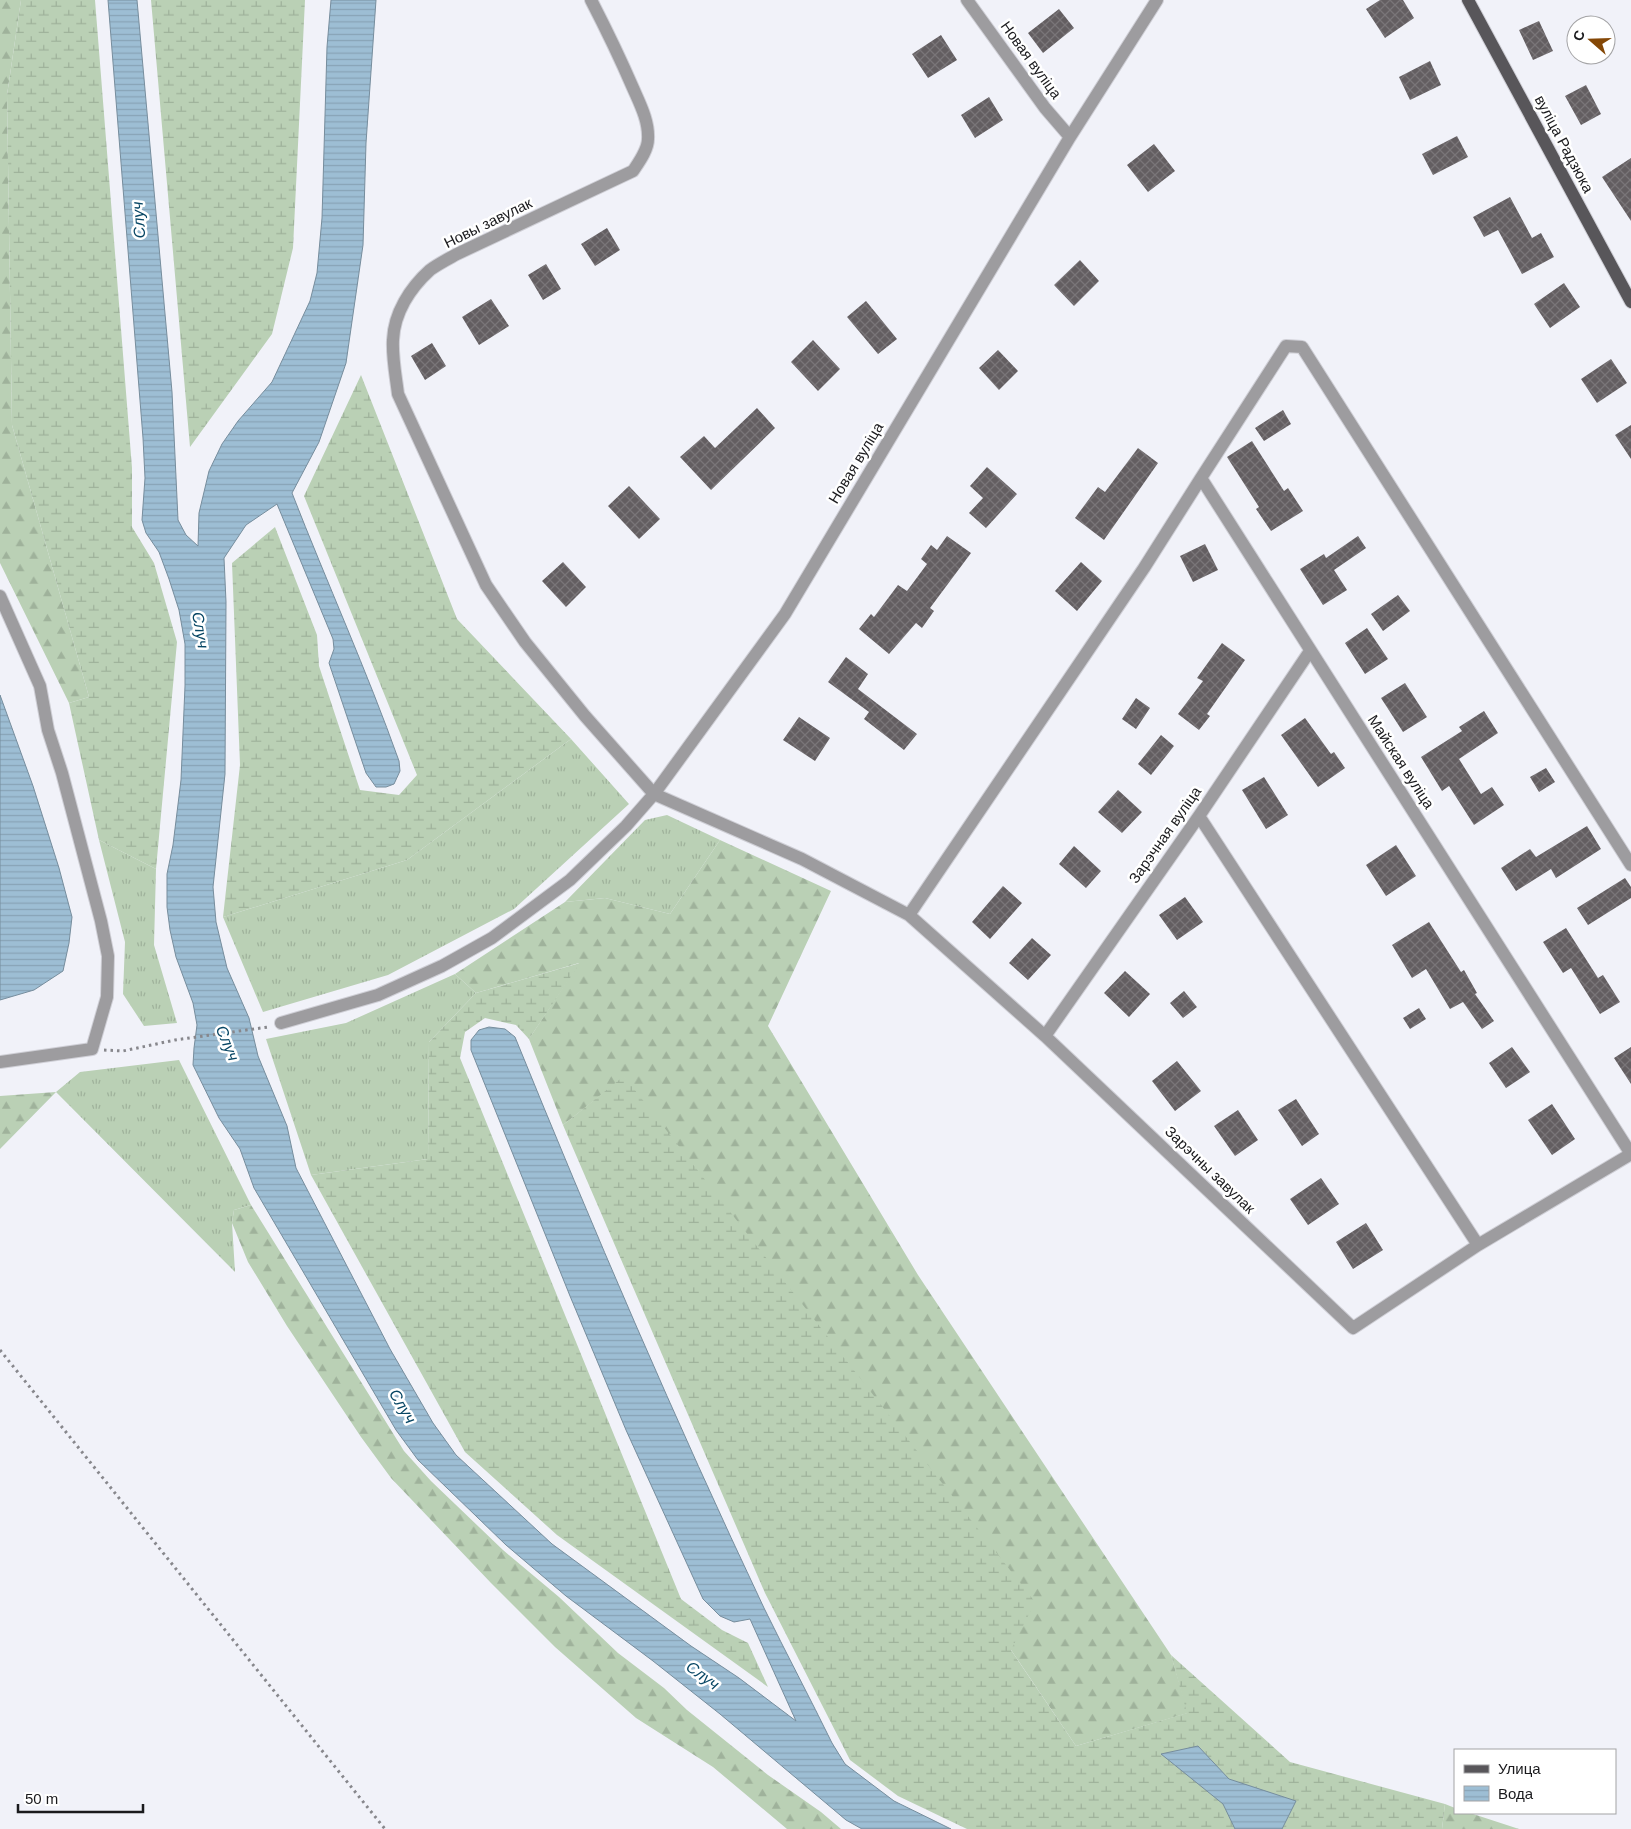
<svg xmlns="http://www.w3.org/2000/svg" width="1631" height="1829" font-family="Arial,sans-serif">
<style>
.grass{fill:url(#grass-tufts)}
.forest{fill:url(#forest-firs)}
.wetland{fill:url(#wetland-marsh)}
.water{fill:url(#water-rules);stroke:#768d9d}
.building{fill:url(#building-cross-hatch)}
.lines{fill:none;stroke-linecap:round;stroke-linejoin:round}
.minor-casing{stroke:#cfcfd6;stroke-width:14}
.major-casing{stroke:#cfcfd6;stroke-width:14}
.path{stroke:#87878c;stroke-width:3;stroke-dasharray:2.5 4;stroke-linecap:butt}
.minor{stroke:#9d9c9f;stroke-width:12}
.major{stroke:#58565a;stroke-width:12}
.labels{text-anchor:middle;stroke-width:5;stroke-linejoin:round;paint-order:stroke}
.street-label{font-size:15px;fill:#1a1a1d;stroke:#fff}
.water-label{font-size:16px;font-style:italic;fill:#074664;stroke:#fff}
</style>
<defs>
<pattern id="grass-tufts" width="24" height="20" patternUnits="userSpaceOnUse" patternTransform="scale(1.25)"><rect width="24" height="20" fill="#bad0b5"/><path d="M3 7l-1-3M5 7V3M7 7l1-3M15 17l-1-3M17 17v-4M19 17l1-3" fill="none" stroke="#9fb29b"/></pattern>
<pattern id="forest-firs" width="22" height="20" patternUnits="userSpaceOnUse" patternTransform="scale(1.25)"><rect width="22" height="20" fill="#bad0b5"/><path d="M5 1l3.5 6h-7zM16 11l3.5 6h-7z" fill="#9fb29b"/></pattern>
<pattern id="wetland-marsh" width="20" height="14" patternUnits="userSpaceOnUse" patternTransform="scale(1.25)"><rect width="20" height="14" fill="#bad0b5"/><path d="M1 5h8M5 5V1M11 12h8M15 12V8" fill="none" stroke="#9fb29b"/></pattern>
<pattern id="water-rules" width="6" height="5" patternUnits="userSpaceOnUse" patternTransform="scale(1.25)"><rect width="6" height="5" fill="#9dbed4"/><path d="M0 2.5h6" fill="none" stroke="#87a3b6"/></pattern>
<pattern id="building-cross-hatch" width="8" height="8" patternUnits="userSpaceOnUse" patternTransform="scale(1.25)"><rect width="8" height="8" fill="#635e61"/><path d="M0 0l8 8M0 8l8-8" fill="none" stroke="#797578"/></pattern>
</defs>
<rect width="100%" height="100%" fill="#f1f2f9"/>
<path class="grass" d="M 571,739 L 629,804 L 514,909 L 388,975 L 263,1012 L 223,917 L 407,860 Z
M 667,815 L 720,840 L 670,914 L 605,898 L 565,902 L 645,820 Z
M 99,840 L 156,869 L 154,945 L 177,1023 L 144,1026 L 123,994 L 125,942 Z
M 455,974 L 476,993 L 429,1042 L 428,1159 L 311,1175 L 266,1039 L 346,1023 Z
M 179,1060 L 251,1205 L 234,1210 L 232,1223 L 235,1272 L 56,1092 L 80,1072 Z"/>
<path class="forest" d="M 0,0 L 21,0 L 7,95 L 12,425 L 89,697 L 69,703 L 0,563 Z
M 720,840 L 831,891 L 768,1026 L 918,1275 L 1171,1655 L 1188,1713 L 1076,1746 L 624,1077 L 563,1125 L 529,1039 L 579,963 L 476,993 L 455,974 L 565,902 L 605,898 L 670,914 Z
M 56,1092 L 0,1149 L 0,1150 L 0,1096 Z
M 251,1205 L 404,1451 L 431,1481 L 503,1550 L 559,1597 L 618,1653 L 664,1688 L 687,1710 L 768,1775 L 821,1812 L 841,1829 L 787,1829 L 713,1767 L 636,1718 L 555,1647 L 491,1583 L 391,1478 L 361,1437 L 287,1326 L 248,1262 L 232,1223 L 234,1210 Z
M 1445,1804 L 1455,1808 L 1455,1813 L 1470,1813 L 1519,1829 L 1442,1829 Z"/>
<path class="wetland" d="M 21,0 L 95,0 L 132,468 L 132,527 L 154,563 L 177,642 L 156,869 L 99,840 L 69,703 L 89,697 L 12,425 L 7,95 Z
M 151,0 L 305,0 L 293,248 L 272,334 L 190,447 Z
M 361,375 L 457,619 L 571,739 L 407,860 L 223,917 L 240,765 L 232,563 L 275,527 L 317,635 L 319,666 L 360,790 L 399,795 L 417,775 L 304,496 Z
M 580,963 L 529,1039 L 516,1025 L 485,1018 L 465,1032 L 460,1058 L 681,1599 L 722,1630 L 748,1643 L 768,1687 L 557,1535 L 465,1452 L 311,1175 L 428,1159 L 429,1042 L 476,993 Z
M 624,1076 L 1035,1602 L 1011,1650 L 1076,1746 L 1187,1713 L 1171,1655 L 1290,1762 L 1445,1804 L 1442,1829 L 967,1829 L 898,1796 L 850,1760 L 765,1593 L 563,1125 Z"/>
<path class="water" d="M 108,0 L 137,0 L 172,392 L 178,520 L 186,535 L 198,546 L 199,513 L 209,471 L 222,444 L 238,421 L 272,382 L 310,301 L 317,273 L 322,218 L 327,47 L 331,0 L 376,0 L 366,143 L 363,245 L 346,363 L 319,442 L 292,493 C 327,583 367,671 399,761 L 400,771 L 394,784 L 386,787 L 376,787 L 366,773 L 329,663 L 334,649 L 333,639 L 277,504 L 246,525 L 224,558 L 226,602 L 225,774 L 213,887 L 216,922 L 227,968 L 249,1018 L 258,1056 L 287,1126 L 296,1168 L 390,1349 L 433,1423 L 456,1455 L 552,1544 L 691,1646 L 739,1678 L 796,1721 L 750,1619 L 734,1622 L 720,1616 L 703,1599 L 626,1430 L 570,1296 L 471,1050 L 471,1040 L 479,1030 L 489,1027 L 505,1029 L 515,1037 C 593,1229 675,1420 764,1608 C 786,1653 810,1698 832,1743 L 845,1764 L 894,1801 L 951,1829 L 862,1829 L 846,1820 L 720,1714 L 653,1661 L 566,1596 L 506,1545 L 418,1460 L 396,1430 L 254,1188 L 240,1149 L 219,1118 L 193,1065 L 194,1048 L 197,1025 L 193,1003 L 176,957 L 170,930 L 167,907 L 167,874 L 173,845 L 181,780 L 185,686 L 185,644 L 179,610 L 169,579 L 159,552 L 146,533 L 142,520 L 145,478 L 143,438 Z
M 0,695 L 33,786 L 59,868 L 72,917 L 69,943 L 63,971 L 34,990 L 0,1000 Z
M 1198,1746 L 1229,1779 L 1296,1801 L 1282,1829 L 1235,1829 L 1223,1804 L 1161,1754 Z"/>
<path class="building" d="M 1380,0 L 1403,0 L 1414,18 L 1385,38 L 1366,9 Z
M 1059,9 L 1074,28 L 1043,53 L 1028,33 Z
M 1539,21 L 1553,51 L 1533,60 L 1519,30 Z
M 941,35 L 957,60 L 928,78 L 912,54 Z
M 1430,61 L 1441,85 L 1410,100 L 1399,77 Z
M 1586,85 L 1601,114 L 1581,125 L 1565,96 Z
M 989,97 L 1003,120 L 975,138 L 961,115 Z
M 1457,136 L 1468,157 L 1433,175 L 1422,154 Z
M 1154,144 L 1175,171 L 1148,192 L 1127,165 Z
M 1631,158 L 1631,221 L 1602,177 Z
M 1510,197 L 1532,238 L 1541,233 L 1554,257 L 1522,274 L 1498,230 L 1484,237 L 1473,217 Z
M 607,228 L 620,250 L 595,266 L 581,244 Z
M 1080,260 L 1099,281 L 1074,306 L 1054,285 Z
M 546,264 L 561,289 L 543,300 L 528,275 Z
M 1564,283 L 1580,307 L 1550,328 L 1534,304 Z
M 491,299 L 509,326 L 479,345 L 462,317 Z
M 866,301 L 897,339 L 878,354 L 847,317 Z
M 813,340 L 840,369 L 818,391 L 791,362 Z
M 432,343 L 446,366 L 425,380 L 411,356 Z
M 998,350 L 1018,371 L 999,390 L 979,368 Z
M 1611,359 L 1627,383 L 1597,403 L 1581,379 Z
M 757,408 L 775,428 L 711,490 L 680,457 L 704,436 L 715,448 Z
M 1283,410 L 1291,424 L 1264,441 L 1255,428 Z
M 1631,425 L 1631,459 L 1615,435 Z
M 1252,441 L 1284,491 L 1288,488 L 1303,511 L 1271,531 L 1256,509 L 1259,507 L 1227,457 Z
M 1138,448 L 1158,463 L 1104,540 L 1075,518 L 1098,487 L 1105,492 Z
M 987,467 L 1017,494 L 986,528 L 969,513 L 983,498 L 970,486 Z
M 629,486 L 660,519 L 639,539 L 608,506 Z
M 947,536 L 971,553 L 930,608 L 934,611 L 922,628 L 916,623 L 889,654 L 859,629 L 871,614 L 874,617 L 898,585 L 907,591 L 927,564 L 921,559 L 931,545 L 937,550 Z
M 1358,536 L 1366,548 L 1334,570 L 1347,590 L 1323,605 L 1300,569 L 1324,554 L 1326,558 Z
M 1205,544 L 1218,570 L 1193,582 L 1180,556 Z
M 563,562 L 586,587 L 566,607 L 542,581 Z
M 1081,562 L 1102,581 L 1077,611 L 1055,591 Z
M 1398,595 L 1410,611 L 1383,631 L 1371,614 Z
M 1367,628 L 1388,659 L 1365,674 L 1345,643 Z
M 1222,643 L 1245,660 L 1207,714 L 1210,716 L 1199,730 L 1178,714 L 1203,681 L 1197,678 Z
M 846,657 L 868,674 L 858,689 L 917,734 L 904,750 L 864,719 L 869,712 L 828,682 Z
M 1405,683 L 1427,717 L 1403,732 L 1381,698 Z
M 1136,698 L 1150,708 L 1136,729 L 1122,719 Z
M 1484,711 L 1498,733 L 1459,759 L 1481,794 L 1492,787 L 1504,805 L 1474,825 L 1449,786 L 1442,791 L 1421,757 L 1462,731 L 1459,727 Z
M 799,717 L 830,738 L 815,761 L 783,740 Z
M 1305,718 L 1331,754 L 1334,752 L 1345,768 L 1318,787 L 1281,735 Z
M 1161,735 L 1174,746 L 1151,775 L 1138,764 Z
M 1546,768 L 1555,782 L 1539,792 L 1530,777 Z
M 1264,777 L 1288,815 L 1266,829 L 1242,790 Z
M 1118,790 L 1142,812 L 1122,833 L 1098,812 Z
M 1587,826 L 1601,849 L 1556,878 L 1551,869 L 1516,891 L 1501,868 L 1530,849 L 1536,857 Z
M 1396,845 L 1416,876 L 1386,896 L 1366,865 Z
M 1074,846 L 1101,871 L 1086,888 L 1059,864 Z
M 1625,878 L 1631,887 L 1631,898 L 1588,925 L 1577,908 Z
M 1003,886 L 1022,903 L 990,939 L 972,922 Z
M 1185,897 L 1203,922 L 1177,940 L 1159,915 Z
M 1429,922 L 1461,972 L 1464,970 L 1477,993 L 1475,994 L 1494,1021 L 1482,1029 L 1463,1002 L 1450,1009 L 1426,969 L 1412,978 L 1392,945 Z
M 1566,928 L 1598,978 L 1603,975 L 1620,1002 L 1600,1014 L 1571,968 L 1563,973 L 1543,942 Z
M 1032,938 L 1051,955 L 1028,980 L 1009,963 Z
M 1125,971 L 1150,994 L 1129,1017 L 1104,993 Z
M 1184,991 L 1197,1007 L 1183,1018 L 1170,1003 Z
M 1419,1008 L 1426,1019 L 1410,1029 L 1403,1018 Z
M 1512,1047 L 1530,1072 L 1506,1088 L 1489,1063 Z
M 1631,1047 L 1631,1084 L 1614,1058 Z
M 1177,1061 L 1201,1091 L 1175,1111 L 1152,1081 Z
M 1296,1099 L 1319,1134 L 1302,1146 L 1278,1110 Z
M 1552,1104 L 1575,1139 L 1552,1155 L 1528,1120 Z
M 1238,1110 L 1258,1140 L 1235,1156 L 1214,1126 Z
M 1321,1178 L 1339,1204 L 1308,1225 L 1290,1199 Z
M 1366,1223 L 1383,1250 L 1353,1269 L 1336,1242 Z"/>
<g class="lines">
<g class="minor-casing">
<path id="minor" d="M 591,0 C 606,29 620,58 633,88 C 640,104 649,121 648,139 C 648,150 639,162 633,171 L 457,254 C 448,259 438,264 430,270 C 410,288 394,313 393,340 C 392,358 396,377 398,394 L 486,585 L 525,642 L 585,716 L 654,794 L 802,859 L 909,915 L 1045,1036 L 1353,1328 L 1478,1245 L 1631,1154
M 967,0 L 1045,108 L 1070,137
M 1201,478 L 1286,346 L 1302,347 L 1631,865
M 0,596 L 40,686 L 48,730 L 62,773 L 101,921 L 108,956 L 107,997 L 92,1049 L 0,1062
M 1199,816 L 1478,1245
M 909,915 L 1144,568 L 1201,478 L 1631,1154
M 281,1023 L 378,995 L 442,966 L 492,938 L 570,880 L 626,826 L 654,794 L 785,614 L 1070,137 L 1157,0
M 1045,1036 L 1199,816 L 1310,651"/>
</g>
<g class="major-casing">
<path id="major" d="M 1468,0 L 1631,302"/>
</g>
<path class="path" d="M 104,1050 L 123,1051 L 175,1040 L 268,1027
M 0,1350 L 385,1829"/>
<use href="#minor" class="minor"/>
<use href="#major" class="major"/>
</g>
<g class="labels">
<g class="street-label">
<text transform="translate(1031 60) rotate(54)" y="5">Новая вуліца</text>
<text transform="translate(1564 144) rotate(62)" y="5">вуліца Радзюка</text>
<text transform="translate(488 223) rotate(-26)" y="5">Новы завулак</text>
<text transform="translate(856 463) rotate(-59)" y="5">Новая вуліца</text>
<text transform="translate(1401 762) rotate(57)" y="5">Майская вуліца</text>
<text transform="translate(1165 835) rotate(-55)" y="5">Зарэчная вуліца</text>
<text transform="translate(1210 1170) rotate(44)" y="5">Зарэчны завулак</text>
</g>
<g class="water-label">
<text transform="translate(138 220) rotate(-94)" y="6">Случ</text>
<text transform="translate(201 630) rotate(80)" y="6">Случ</text>
<text transform="translate(228 1043) rotate(68)" y="6">Случ</text>
<text transform="translate(403 1406) rotate(59)" y="6">Случ</text>
<text transform="translate(703 1675) rotate(36)" y="6">Случ</text>
</g>
</g>
<rect x="1454" y="1749" width="162" height="65" fill="#ffffff" stroke="#a3a3a5"/>
<rect x="1464" y="1765" width="25" height="8" fill="#58565a" stroke="#a3a3a5"/>
<text x="1498" y="1774" font-size="15" fill="#1a1a1d">Улица</text>
<rect x="1464" y="1786" width="25" height="15" fill="url(#water-rules)" stroke="#a3a3a5"/>
<text x="1498" y="1799" font-size="15" fill="#1a1a1d">Вода</text>
<g transform="translate(1591 40) rotate(290)"><circle r="24" fill="#ffffff" stroke="#a3a3a5"/>
<path d="M0-4L9 19L0 12L-9 19Z" fill="#844706"/>
<text y="-8" font-size="14" font-weight="bold" text-anchor="middle" fill="#1a1a1d">С</text>
</g>
<path d="M18 1804v8h125v-8" fill="none" stroke="#1a1a1d" stroke-width="2.5"/>
<text x="25" y="1804" font-size="15" fill="#1a1a1d" stroke="#ffffff" stroke-width="4" paint-order="stroke">50 m</text>
</svg>
